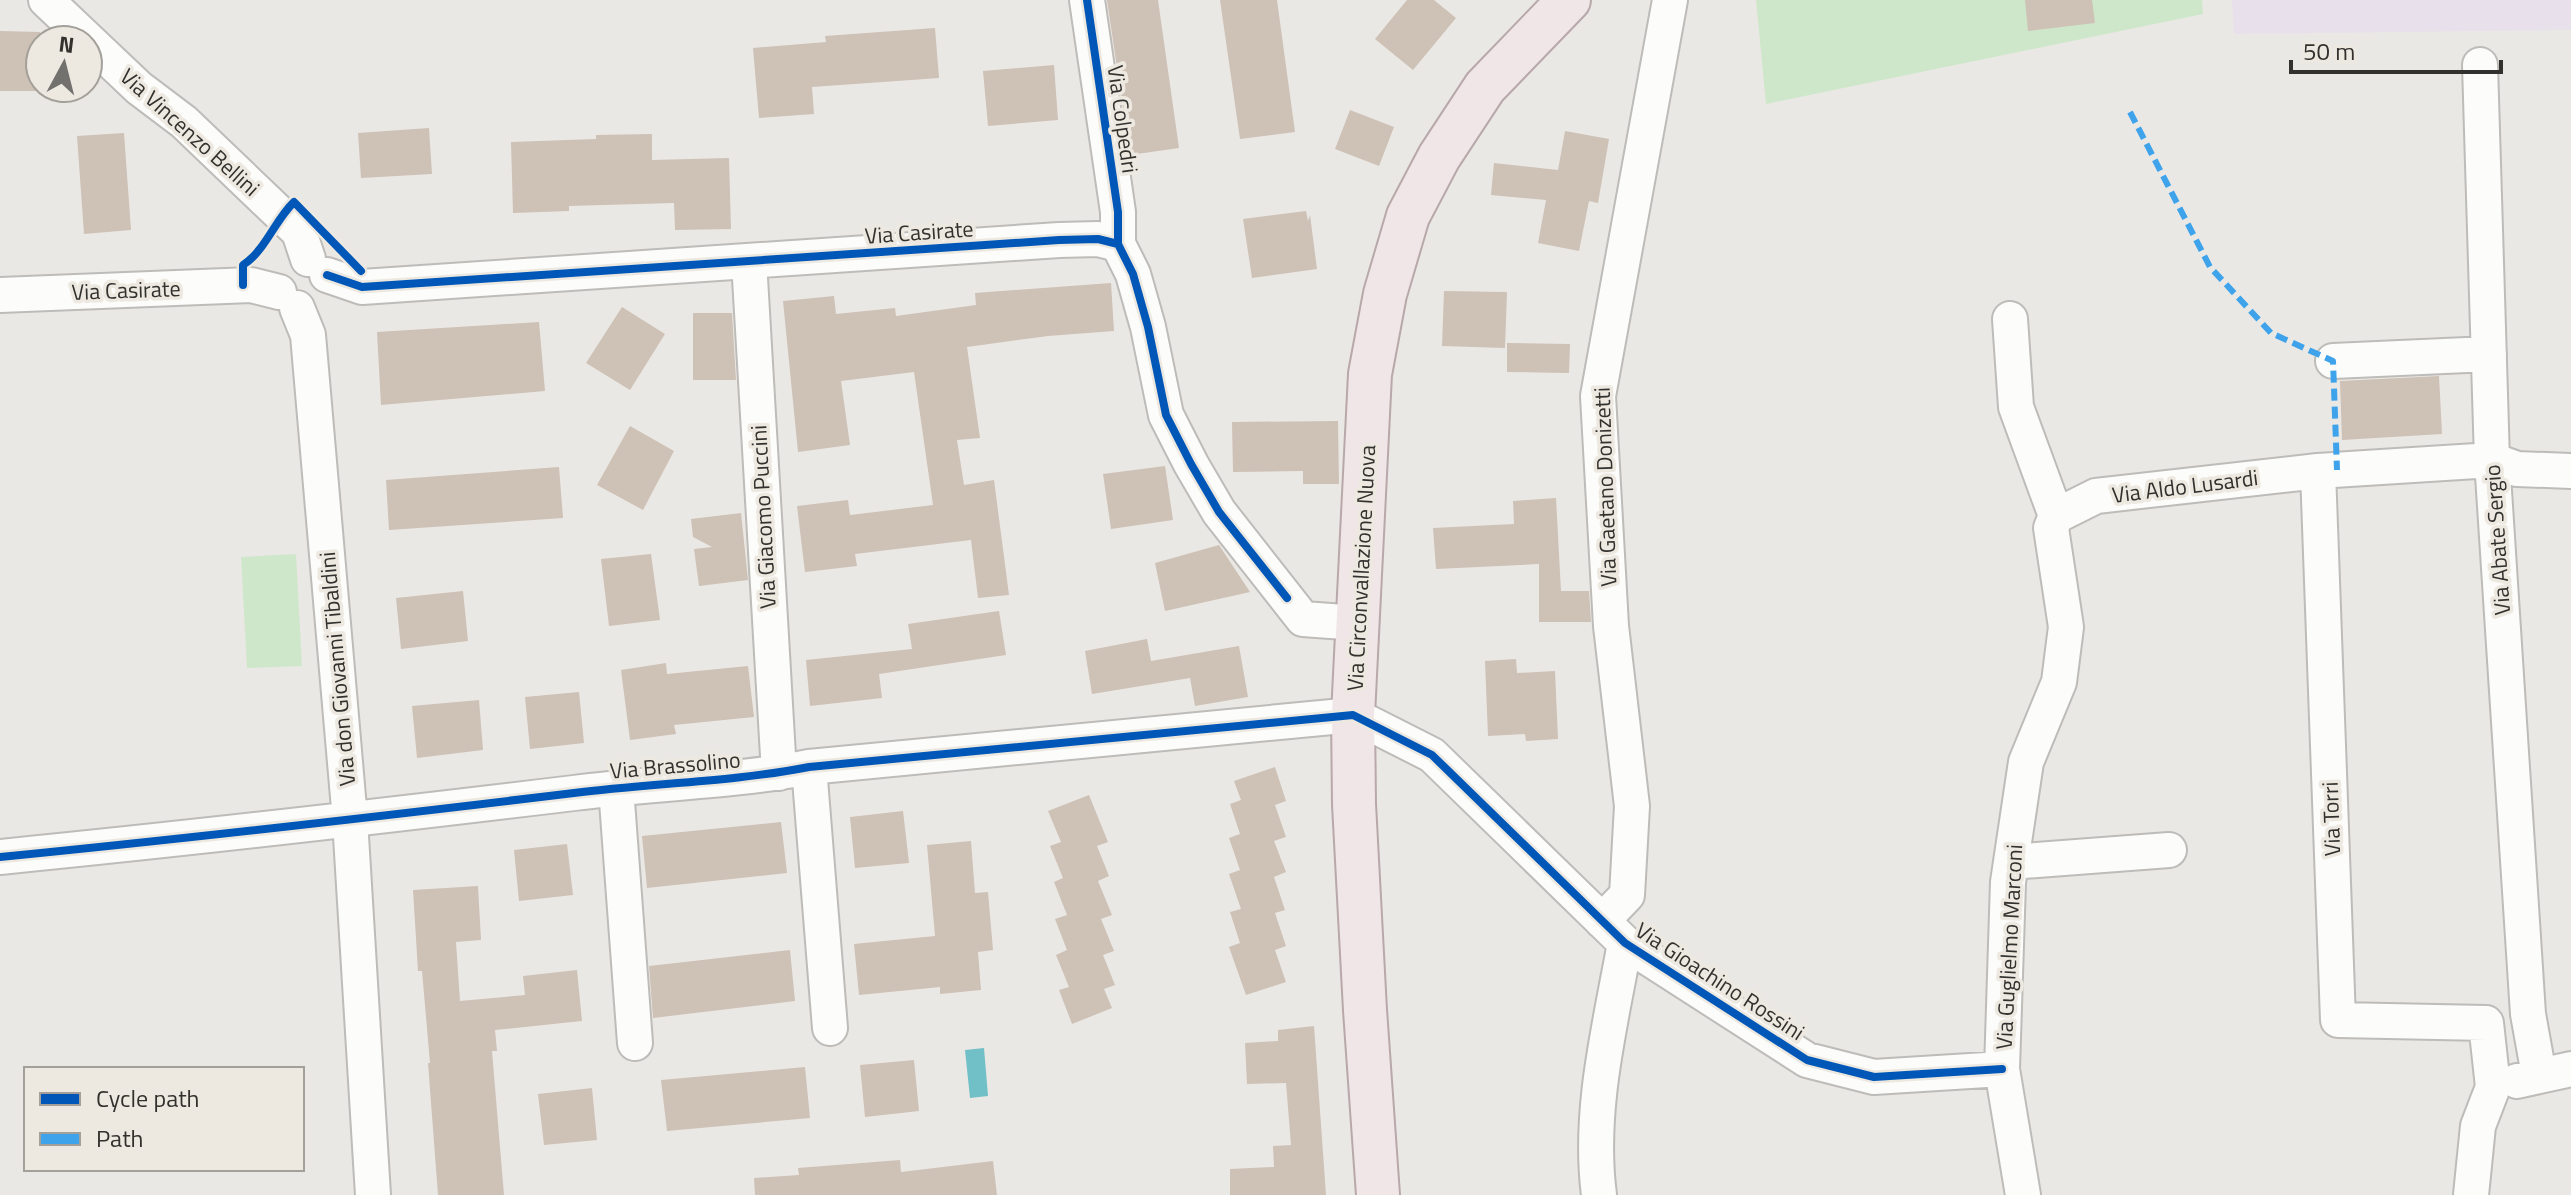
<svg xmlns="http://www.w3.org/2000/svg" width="2571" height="1195" font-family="'Titillium Web',sans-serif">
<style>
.education{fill:#e8e0ea}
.green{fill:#cee7ca}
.water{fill:#71c0c7}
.building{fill:#cec1b6}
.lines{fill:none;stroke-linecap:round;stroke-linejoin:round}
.minor-casing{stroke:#bdbcb9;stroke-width:38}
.major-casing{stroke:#b8a8a9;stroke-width:46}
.minor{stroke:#fcfcfb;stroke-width:34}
.major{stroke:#f0e6e7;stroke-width:42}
.quiet{stroke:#3ea3eb;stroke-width:6;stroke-dasharray:12 6;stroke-linecap:butt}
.cycleway-casing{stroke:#ede9e1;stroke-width:13}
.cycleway{stroke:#0057b8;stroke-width:8}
.labels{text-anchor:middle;stroke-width:7;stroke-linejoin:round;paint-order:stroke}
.street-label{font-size:22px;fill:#33312e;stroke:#ede9e1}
</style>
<rect width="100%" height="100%" fill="#eae8e4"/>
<path class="education" d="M 2232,0 L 2571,0 L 2571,30 L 2234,34 Z"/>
<path class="green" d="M 1756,0 L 2202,0 L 2203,14 L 1766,104 Z
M 296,554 L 302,666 L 247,668 L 241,557 Z"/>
<path class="water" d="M 984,1048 L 988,1096 L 970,1098 L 965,1050 Z"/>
<path class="building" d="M 1107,0 L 1158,0 L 1179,148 L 1130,155 Z
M 1220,0 L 1277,0 L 1295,132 L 1240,139 Z
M 1407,0 L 1434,0 L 1456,18 L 1413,70 L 1375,39 Z
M 2025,0 L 2092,0 L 2095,23 L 2028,31 Z
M 935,28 L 939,78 L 812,87 L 814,114 L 759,118 L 753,48 L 826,42 L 825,36 Z
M 0,31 L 40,32 L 40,91 L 0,91 Z
M 1054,65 L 1058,120 L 988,126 L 983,71 Z
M 1350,110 L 1394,127 L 1379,166 L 1335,149 Z
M 429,128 L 432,174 L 361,178 L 358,133 Z
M 1565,131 L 1609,139 L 1598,203 L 1589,201 L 1579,251 L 1538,243 L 1546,200 L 1491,195 L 1494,163 L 1558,170 Z
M 124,133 L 131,230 L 84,234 L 77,136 Z
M 652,134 L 652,160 L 729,158 L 731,229 L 675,230 L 674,203 L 569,206 L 569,211 L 513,213 L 511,142 L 596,139 L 596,135 Z
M 1306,211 L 1308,221 L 1310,215 L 1317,269 L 1252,278 L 1243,219 Z
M 1111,283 L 1114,331 L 1048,336 L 967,347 L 980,438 L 957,440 L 964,485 L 994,480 L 1009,595 L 978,598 L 971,540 L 855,554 L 857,566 L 805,572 L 797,506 L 848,500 L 850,515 L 933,505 L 914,372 L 841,381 L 850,445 L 798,452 L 783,301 L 834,296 L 836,314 L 895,308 L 896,316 L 976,305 L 975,293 Z
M 1444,291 L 1507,292 L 1505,348 L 1442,346 Z
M 622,307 L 665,334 L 630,390 L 586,363 Z
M 693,313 L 732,313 L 736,380 L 693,380 Z
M 539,322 L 545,391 L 381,405 L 377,332 Z
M 1507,343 L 1570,344 L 1569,373 L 1507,372 Z
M 2439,376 L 2442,434 L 2342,440 L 2340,381 Z
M 1338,421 L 1339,484 L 1303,484 L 1303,471 L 1233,472 L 1232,422 Z
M 630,426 L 674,451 L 643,510 L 597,485 Z
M 1165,466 L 1173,520 L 1111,529 L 1103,474 Z
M 559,467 L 563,518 L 389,530 L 386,480 Z
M 1556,498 L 1561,591 L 1589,591 L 1591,622 L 1539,622 L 1539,564 L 1436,569 L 1433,528 L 1514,524 L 1513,501 Z
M 741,513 L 748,580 L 699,586 L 694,549 L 712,547 L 693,537 L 691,519 Z
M 1219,545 L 1250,592 L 1165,611 L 1155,563 Z
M 651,554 L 660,620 L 609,626 L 601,559 Z
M 463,591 L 468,641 L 401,649 L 396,598 Z
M 999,611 L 1006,655 L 879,674 L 882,698 L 810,706 L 806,660 L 912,649 L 908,624 Z
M 1147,639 L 1151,661 L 1239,646 L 1248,697 L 1195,706 L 1190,678 L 1092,694 L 1085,651 Z
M 1516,659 L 1517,673 L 1555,671 L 1558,739 L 1526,741 L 1525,734 L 1488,736 L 1485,661 Z
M 666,663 L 667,674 L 748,666 L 754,717 L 674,725 L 676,734 L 630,740 L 621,670 Z
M 579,692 L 584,743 L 530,749 L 525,697 Z
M 479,700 L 483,750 L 417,758 L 412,706 Z
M 1275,767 L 1286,801 L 1275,805 L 1286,837 L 1274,841 L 1286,872 L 1274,877 L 1285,910 L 1275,913 L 1286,946 L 1275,950 L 1286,982 L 1246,995 L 1229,947 L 1240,943 L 1230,912 L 1241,909 L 1229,874 L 1240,870 L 1229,838 L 1240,834 L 1230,804 L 1241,800 L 1234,781 Z
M 1089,795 L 1108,842 L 1097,846 L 1109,876 L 1098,881 L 1112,915 L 1101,919 L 1114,951 L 1103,955 L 1115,985 L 1104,989 L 1112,1008 L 1072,1024 L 1059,990 L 1069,987 L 1056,955 L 1067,950 L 1055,919 L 1067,915 L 1054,882 L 1063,878 L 1050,846 L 1061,842 L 1048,811 Z
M 903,811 L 909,863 L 855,868 L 850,817 Z
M 781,822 L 787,873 L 647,888 L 642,836 Z
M 971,841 L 975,893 L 988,892 L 993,950 L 978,952 L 981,990 L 940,994 L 940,987 L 859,995 L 854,944 L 935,936 L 927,845 Z
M 567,844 L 573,895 L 519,901 L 514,850 Z
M 478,886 L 481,940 L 456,942 L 460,1001 L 525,995 L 523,976 L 577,970 L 582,1021 L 495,1030 L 497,1051 L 492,1051 L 504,1195 L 438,1195 L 428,1063 L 430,1063 L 422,971 L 418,971 L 413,890 Z
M 790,950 L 795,1001 L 653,1018 L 649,966 Z
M 1314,1026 L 1326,1195 L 1230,1195 L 1230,1169 L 1274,1167 L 1273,1146 L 1291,1145 L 1286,1083 L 1247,1084 L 1245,1043 L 1278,1041 L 1278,1030 Z
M 914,1060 L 919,1111 L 865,1117 L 860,1065 Z
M 805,1067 L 810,1118 L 667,1131 L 661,1080 Z
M 592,1088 L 597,1140 L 544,1145 L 538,1094 Z
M 900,1160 L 901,1172 L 993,1161 L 997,1195 L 755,1195 L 754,1178 L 799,1175 L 798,1168 Z"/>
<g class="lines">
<g class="minor-casing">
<path id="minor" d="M 46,0 L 139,88 L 184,122 L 299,232 L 308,259
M 1087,0 L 1118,212 L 1118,244 L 1133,274 L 1148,327 L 1166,415 L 1191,464 L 1219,512 L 1303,619 L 1358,623
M 2480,65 L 2492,460 L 2528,1014 L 2539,1075
M 749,261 L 779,773
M 327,275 L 362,287 L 1059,240 L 1098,239 L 1118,244
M 0,295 L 251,285 L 279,292
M 297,308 L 308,335 L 350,820 L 373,1195
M 2010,319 L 2016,407 L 2056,516
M 2333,361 L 2489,354
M 2318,471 L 2338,1020 L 2486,1023 L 2493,1087 L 2478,1126 L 2471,1195
M 2056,516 L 2096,496 L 2318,471 L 2492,460 L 2517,469 L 2571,471
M 809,767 L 830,1028
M 616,788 L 635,1043
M 0,857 C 192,838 383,816 574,793 C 652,783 732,782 809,767 L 1353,715 L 1432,755 L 1625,943 L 1807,1060 L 1874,1077 L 2002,1069
M 2011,862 L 2169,850
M 1602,921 L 1627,895 L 1632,806 L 1611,626 L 1598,396 L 1670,0
M 2517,1081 L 2571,1069
M 1599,1195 C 1588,1111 1610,1026 1625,943
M 2023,1195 L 2002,1069 L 2008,882 L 2026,762 L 2059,682 L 2066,627 L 2051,528 L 2056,516"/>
</g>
<g class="major-casing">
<path id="major" d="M 1378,1195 L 1365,1010 L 1354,804 L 1353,715 L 1370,374 L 1385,294 L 1408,216 L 1439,157 L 1485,87 L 1569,0"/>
</g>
<use href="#minor" class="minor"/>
<use href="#major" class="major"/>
<path class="quiet" d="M 2130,112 L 2210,267 L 2271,333 L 2333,361 L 2337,470"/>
<g class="cycleway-casing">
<path id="cycleway" d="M 1087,0 L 1118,212 L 1118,244 L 1133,274 L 1148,327 L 1166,415 L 1191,464 L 1219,512 L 1287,598
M 327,275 L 362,287 L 1059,240 L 1098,239 L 1118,244
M 243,285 L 243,265 C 265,251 275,220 294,202 L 361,271
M 0,857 C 192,838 383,816 574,793 C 652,783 732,782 809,767 L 1353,715 L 1432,755 L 1625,943 L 1807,1060 L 1874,1077 L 2002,1069"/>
</g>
<use href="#cycleway" class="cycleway"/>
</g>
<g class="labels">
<g class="street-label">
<text transform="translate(1123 119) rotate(82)" y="8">Via Colpedri</text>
<text transform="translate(190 132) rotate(42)" y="8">Via Vincenzo Bellini</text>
<text transform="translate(919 232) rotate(-4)" y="8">Via Casirate</text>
<text transform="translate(126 290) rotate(-2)" y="8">Via Casirate</text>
<text transform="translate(2185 486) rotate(-7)" y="8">Via Aldo Lusardi</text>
<text transform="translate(1605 487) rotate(-92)" y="8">Via Gaetano Donizetti</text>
<text transform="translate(763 517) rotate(-93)" y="8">Via Giacomo Puccini</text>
<text transform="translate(2497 540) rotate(-94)" y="8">Via Abate Sergio</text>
<text transform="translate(1361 568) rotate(-87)" y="8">Via Circonvallazione Nuova</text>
<text transform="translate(337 669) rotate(-95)" y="8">Via don Giovanni Tibaldini</text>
<text transform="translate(675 765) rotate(-5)" y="8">Via Brassolino</text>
<text transform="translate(2331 819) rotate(-92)" y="8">Via Torri</text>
<text transform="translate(2009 947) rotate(-87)" y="8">Via Guglielmo Marconi</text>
<text transform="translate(1720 981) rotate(33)" y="8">Via Gioachino Rossini</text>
</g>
</g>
<rect x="24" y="1067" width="280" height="104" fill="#ede9e1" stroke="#a39f99" stroke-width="2"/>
<rect x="40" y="1093" width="40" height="12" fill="#0057b8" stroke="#a39f99" stroke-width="2"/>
<text x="96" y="1107" font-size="24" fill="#33312e">Cycle path</text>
<rect x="40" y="1133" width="40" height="12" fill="#3ea3eb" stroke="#a39f99" stroke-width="2"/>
<text x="96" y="1147" font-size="24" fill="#33312e">Path</text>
<g transform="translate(64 64) rotate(7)"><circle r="38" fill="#ede9e1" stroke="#a39f99" stroke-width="2"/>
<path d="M0-6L14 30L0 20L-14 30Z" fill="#73716e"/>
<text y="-12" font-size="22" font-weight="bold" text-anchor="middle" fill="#33312e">N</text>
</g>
<path d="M2291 60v12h210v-12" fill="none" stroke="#33312e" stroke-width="4"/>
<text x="2303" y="60" font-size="24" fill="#33312e" stroke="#ede9e1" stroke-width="6" paint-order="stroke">50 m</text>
</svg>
